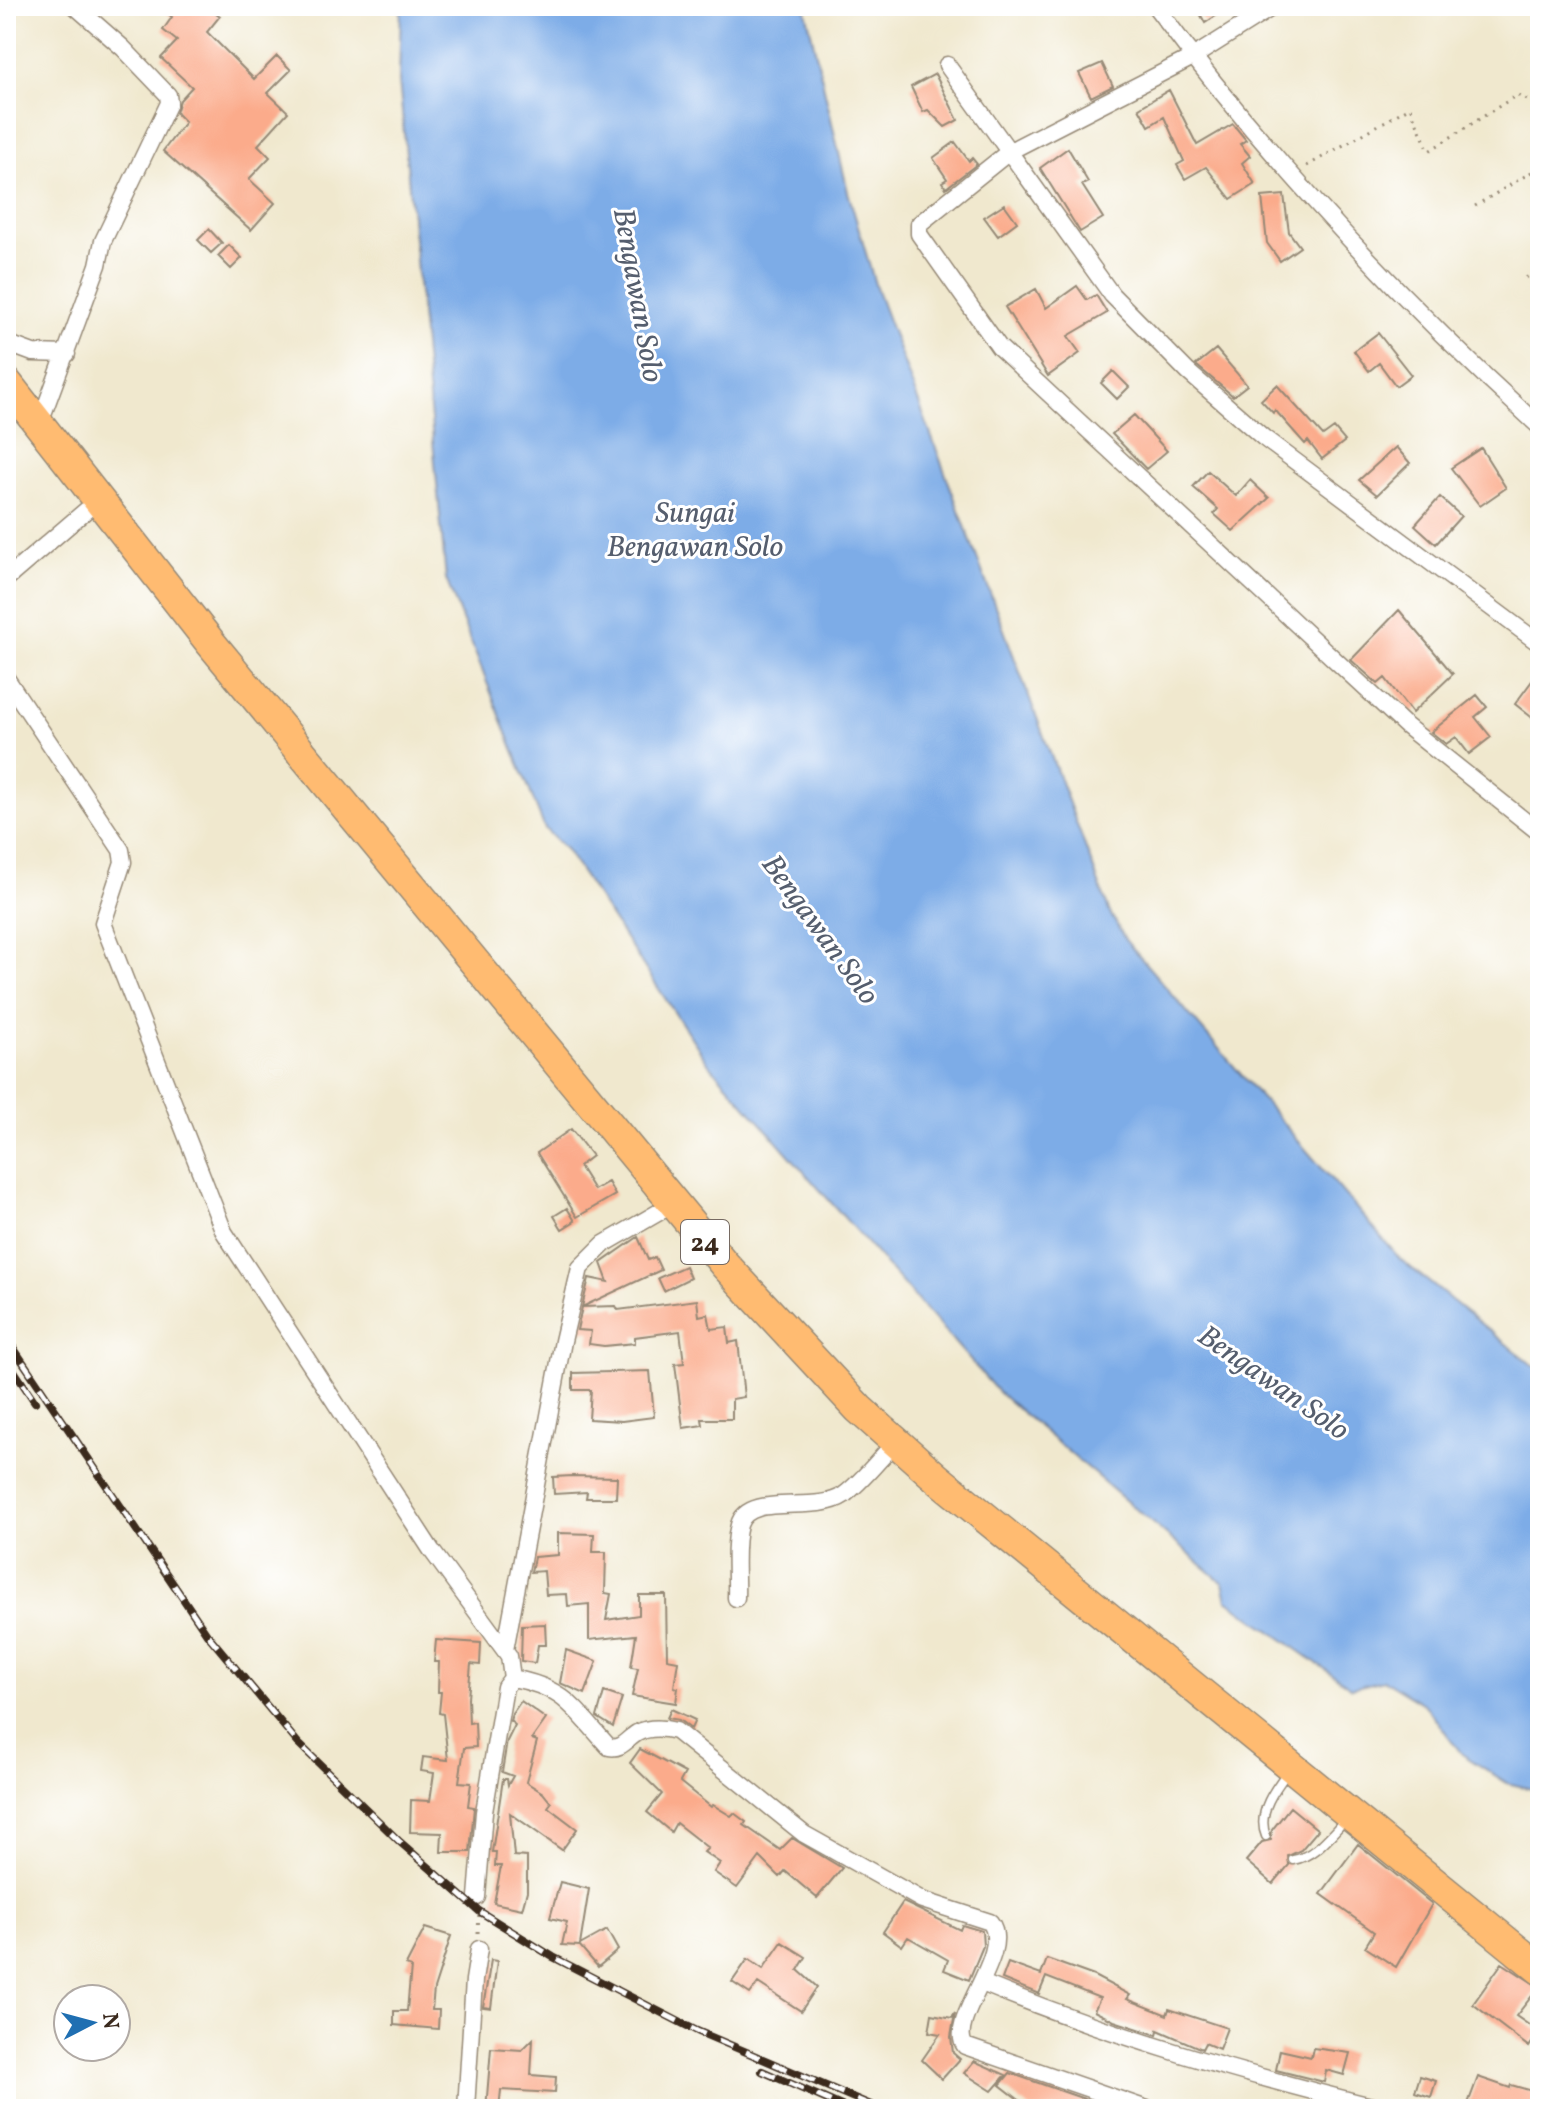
<svg xmlns="http://www.w3.org/2000/svg" width="1546" height="2115" font-family="Vollkorn,serif">
<style>
.water{fill:#7dace7;stroke:#5c6b82;stroke-width:2}
.building{fill:#fbab8b}
.lines{fill:none;stroke-linecap:round;stroke-linejoin:round}
.lane-casing{stroke:#968976;stroke-width:11}
.street-casing{stroke:#968976;stroke-width:19}
.highway-casing{stroke:#968976;stroke-width:33}
.path{stroke:#968976;stroke-width:3;stroke-dasharray:2 6;stroke-linecap:butt}
.lane{stroke:#fff;stroke-width:8}
.street{stroke:#fff;stroke-width:16}
.highway{stroke:#ffbb71;stroke-width:30}
.rail-casing{stroke:#3b2a1e;stroke-width:8}
.rail{stroke:#fff;stroke-width:5;stroke-dasharray:15;stroke-linecap:butt}
.labels{text-anchor:middle;stroke-width:6;stroke-linejoin:round;paint-order:stroke}
.shield{fill:#fff;stroke:#766a62;stroke-width:2}
.shield-label{font-size:26px;font-weight:bold;fill:#3b2a1e}
.water-label{font-size:30px;font-style:italic;fill:#555e6e;stroke:#fff}
</style>
<rect width="100%" height="100%" fill="#fff"/>
<filter id="ink" filterUnits="userSpaceOnUse"><feTurbulence type="fractalNoise" baseFrequency=".0125" numOctaves="2"/><feDisplacementMap in="SourceGraphic" scale="16" xChannelSelector="R" yChannelSelector="G"/><feConvolveMatrix kernelMatrix="1 2 1 2 8 2 1 2 1" color-interpolation-filters="sRGB"/></filter>
<filter id="wash" filterUnits="userSpaceOnUse"><feTurbulence type="fractalNoise" baseFrequency=".006" numOctaves="4" result="noise"/><feDisplacementMap in="SourceGraphic" scale="32" xChannelSelector="R" yChannelSelector="G"/><feGaussianBlur stdDeviation="1.8" result="paint"/><feColorMatrix in="noise" values="0 0 0 0 0 0 0 0 0 0 0 0 0 0 0 0 0 1.4 0 .05"/><feComposite in="paint" operator="in"/></filter>
<g filter="url(#wash)">
<rect width="100%" height="100%" fill="#f0e8ce"/>
<path class="water" d="M 401,6 L 805,6 L 848,192 L 877,291 L 1110,913 L 1126,941 L 1400,1259 L 1540,1371 L 1540,1791 L 1507,1783 L 1462,1754 L 1425,1705 L 1384,1680 L 1352,1688 L 1227,1600 L 1223,1583 L 999,1393 L 709,1064 L 566,850 L 545,829 L 446,579 L 399,80 Z"/>
<g id="blocks">
<path class="building" d="M 158,6 L 207,6 L 220,16 L 207,32 L 254,79 L 277,56 L 291,70 L 268,93 L 288,112 L 258,145 L 270,157 L 249,179 L 275,203 L 251,230 L 163,151 L 185,122 L 176,113 L 180,100 L 192,87 L 161,58 L 177,41 L 163,30 L 172,17 Z
M 1196,6 L 1231,6 L 1205,23 Z
M 1102,63 L 1113,86 L 1091,97 L 1079,73 Z
M 935,74 L 958,120 L 945,127 L 928,110 L 923,112 L 911,87 Z
M 1169,90 L 1197,145 L 1233,124 L 1246,140 L 1240,144 L 1250,156 L 1242,163 L 1255,184 L 1231,199 L 1206,167 L 1185,179 L 1177,165 L 1184,161 L 1164,117 L 1149,126 L 1139,108 Z
M 955,142 L 969,161 L 972,158 L 977,164 L 946,188 L 942,182 L 947,179 L 933,158 Z
M 1068,148 L 1088,182 L 1082,185 L 1103,218 L 1080,232 L 1040,168 Z
M 1284,195 L 1289,232 L 1300,247 L 1280,261 L 1267,243 L 1262,197 Z
M 1004,204 L 1017,222 L 998,236 L 984,217 Z
M 209,229 L 222,243 L 211,253 L 198,240 Z
M 229,245 L 242,258 L 231,269 L 218,256 Z
M 1077,286 L 1087,300 L 1096,295 L 1107,313 L 1068,336 L 1080,353 L 1048,376 L 1005,307 L 1036,289 L 1046,308 Z
M 1378,333 L 1411,375 L 1396,386 L 1379,363 L 1369,371 L 1354,351 Z
M 1216,349 L 1247,385 L 1233,396 L 1196,365 Z
M 1113,371 L 1129,387 L 1117,399 L 1101,383 Z
M 1277,385 L 1323,436 L 1334,428 L 1345,441 L 1322,459 L 1308,441 L 1305,444 L 1275,410 L 1273,413 L 1261,400 Z
M 1134,415 L 1167,451 L 1146,469 L 1112,434 Z
M 1396,447 L 1410,463 L 1377,495 L 1359,480 Z
M 1481,448 L 1506,488 L 1480,506 L 1451,468 Z
M 1208,471 L 1236,496 L 1250,480 L 1269,498 L 1233,531 L 1214,514 L 1218,509 L 1193,487 Z
M 1440,497 L 1461,516 L 1436,544 L 1415,525 Z
M 1399,610 L 1453,674 L 1412,713 L 1385,678 L 1378,684 L 1351,660 Z
M 1540,670 L 1540,724 L 1515,704 Z
M 1477,695 L 1487,707 L 1475,717 L 1491,737 L 1469,754 L 1456,737 L 1446,744 L 1431,732 Z
M 571,1129 L 592,1156 L 579,1166 L 594,1190 L 608,1182 L 615,1195 L 577,1217 L 537,1153 Z
M 567,1208 L 575,1221 L 562,1229 L 554,1216 Z
M 638,1237 L 648,1260 L 655,1257 L 661,1270 L 582,1307 L 589,1278 L 608,1282 L 601,1263 Z
M 685,1266 L 690,1278 L 664,1291 L 658,1278 Z
M 697,1300 L 699,1316 L 708,1314 L 711,1329 L 727,1327 L 729,1343 L 738,1341 L 744,1397 L 732,1399 L 732,1419 L 702,1419 L 703,1425 L 683,1428 L 675,1364 L 684,1363 L 680,1331 L 635,1337 L 635,1343 L 604,1346 L 589,1344 L 591,1331 L 577,1330 L 582,1307 L 616,1306 L 618,1310 Z
M 650,1371 L 654,1417 L 622,1421 L 589,1419 L 591,1390 L 573,1390 L 573,1373 Z
M 573,1476 L 617,1477 L 616,1498 L 586,1498 L 587,1492 L 554,1494 L 553,1477 Z
M 558,1533 L 594,1534 L 593,1552 L 606,1552 L 605,1593 L 611,1594 L 606,1620 L 639,1615 L 639,1595 L 666,1595 L 667,1659 L 678,1661 L 674,1687 L 678,1688 L 676,1703 L 632,1696 L 638,1668 L 631,1667 L 636,1635 L 589,1640 L 589,1604 L 568,1606 L 567,1594 L 546,1595 L 544,1571 L 531,1572 L 534,1557 L 558,1555 Z
M 545,1624 L 546,1645 L 538,1645 L 535,1663 L 521,1661 L 522,1625 Z
M 436,1640 L 481,1643 L 480,1665 L 471,1664 L 468,1698 L 469,1723 L 475,1722 L 476,1747 L 464,1748 L 459,1782 L 471,1783 L 468,1806 L 474,1807 L 470,1852 L 441,1852 L 442,1833 L 410,1832 L 411,1800 L 430,1801 L 434,1773 L 421,1771 L 423,1757 L 448,1760 L 443,1714 L 439,1713 L 441,1692 L 438,1692 L 439,1662 L 434,1662 Z
M 566,1650 L 597,1661 L 585,1694 L 560,1683 Z
M 604,1692 L 622,1698 L 613,1727 L 597,1717 Z
M 521,1701 L 546,1719 L 532,1739 L 537,1741 L 526,1782 L 543,1793 L 551,1803 L 548,1807 L 577,1829 L 562,1850 L 510,1813 L 514,1856 L 527,1857 L 527,1891 L 522,1909 L 494,1903 L 501,1866 L 495,1866 L 496,1852 L 492,1852 L 503,1779 L 507,1779 L 508,1785 L 513,1776 L 502,1772 L 507,1741 L 515,1725 L 510,1721 L 512,1714 Z
M 671,1709 L 695,1720 L 691,1729 L 679,1720 L 667,1718 Z
M 640,1749 L 685,1773 L 680,1782 L 711,1807 L 713,1805 L 731,1816 L 734,1813 L 746,1822 L 744,1825 L 780,1850 L 792,1838 L 842,1868 L 817,1898 L 785,1871 L 780,1877 L 760,1857 L 737,1888 L 714,1872 L 720,1863 L 704,1852 L 708,1848 L 676,1823 L 671,1832 L 647,1812 L 662,1794 L 630,1763 Z
M 1290,1807 L 1318,1830 L 1301,1850 L 1288,1856 L 1289,1865 L 1273,1884 L 1246,1861 L 1262,1842 L 1271,1840 L 1272,1830 Z
M 1358,1844 L 1432,1904 L 1396,1967 L 1365,1947 L 1374,1932 L 1321,1894 Z
M 560,1882 L 589,1889 L 580,1945 L 607,1930 L 618,1950 L 598,1967 L 580,1946 L 562,1945 L 567,1922 L 550,1918 Z
M 903,1902 L 960,1930 L 962,1925 L 982,1931 L 983,1946 L 969,1980 L 944,1970 L 948,1960 L 908,1937 L 902,1946 L 883,1932 Z
M 425,1928 L 451,1936 L 434,1989 L 432,2010 L 439,2010 L 438,2029 L 394,2025 L 394,2011 L 407,2011 L 411,1967 L 406,1965 Z
M 782,1942 L 806,1957 L 798,1970 L 817,1987 L 801,2011 L 758,1983 L 750,1994 L 732,1982 L 748,1959 L 763,1969 Z
M 1047,1959 L 1094,1976 L 1130,1995 L 1127,1999 L 1167,2015 L 1169,2009 L 1227,2028 L 1219,2049 L 1205,2043 L 1202,2049 L 1158,2030 L 1157,2035 L 1114,2021 L 1094,2011 L 1100,1998 L 1046,1977 L 1039,1994 L 1002,1979 L 1008,1963 L 1041,1975 Z
M 491,1960 L 497,1961 L 491,2008 L 483,2007 Z
M 1502,1963 L 1539,1987 L 1516,2016 L 1539,2032 L 1529,2047 L 1473,2004 Z
M 955,2013 L 951,2037 L 953,2053 L 960,2059 L 942,2079 L 922,2060 L 940,2034 L 929,2032 L 932,2014 L 952,2018 Z
M 533,2039 L 531,2075 L 556,2077 L 555,2093 L 501,2090 L 499,2109 L 486,2109 L 491,2048 L 522,2050 Z
M 1313,2048 L 1350,2053 L 1344,2075 L 1326,2070 L 1324,2082 L 1276,2070 L 1280,2050 L 1311,2057 Z
M 974,2061 L 1006,2075 L 992,2091 L 964,2073 Z
M 1010,2073 L 1113,2109 L 1031,2109 L 1000,2085 Z
M 1420,2076 L 1436,2081 L 1431,2097 L 1415,2092 Z
M 1478,2077 L 1510,2088 L 1511,2085 L 1536,2092 L 1532,2109 L 1466,2109 Z"/>
</g>
</g>
<g filter="url(#ink)">
<use href="#blocks" fill-opacity="0" stroke="#968976" stroke-width="2"/>
<g class="lines">
<g class="lane-casing">
<path id="lane" d="M 1266,1836 C 1256,1813 1276,1787 1289,1770
M 1293,1860 C 1315,1857 1331,1834 1347,1818"/>
</g>
<g class="street-casing">
<path id="street" d="M 1155,6 C 1268,158 1400,300 1540,427
M 1274,6 L 1193,57 L 1010,151 L 919,224 L 919,234 L 999,347 L 1406,726 L 1540,833
M 947,65 L 1112,295 L 1188,372 L 1264,438 L 1540,644
M 6,343 L 33,353 L 67,354
M 39,425 L 98,265 L 103,241 L 169,103 L 168,95 L 123,48 L 75,6
M 6,579 L 97,501
M 6,678 L 121,850 L 123,862 L 103,923 L 224,1232 L 432,1551 L 509,1656 L 512,1678
M 736,1598 C 737,1575 733,1547 739,1525 C 748,1491 815,1515 844,1495 C 863,1481 880,1458 896,1442
M 505,1650 L 563,1341 L 580,1268 L 604,1244 L 673,1204
M 477,1897 L 484,1812 L 505,1687 L 512,1678 C 566,1688 573,1708 609,1747 C 621,1750 627,1739 637,1733 C 649,1727 664,1728 676,1731 L 804,1834 L 922,1900 L 990,1922 C 1014,1952 946,2021 965,2046 L 1147,2109
M 982,1983 C 1112,2037 1246,2075 1383,2109
M 466,2109 L 474,1980 L 479,1949"/>
</g>
<g class="highway-casing">
<path id="highway" d="M 6,382 L 210,642 L 725,1265 L 859,1409 L 938,1479 L 1540,1969"/>
</g>
<path class="path" d="M 1307,166 L 1410,107 L 1429,151 L 1517,95 L 1527,100 L 1540,95
M 1533,171 L 1540,183
M 1475,206 L 1540,167
M 1526,278 L 1540,268
M 478,1933 L 479,1913"/>
<use href="#lane" class="lane"/>
<use href="#street" class="street"/>
<use href="#highway" class="highway"/>
<g class="rail-casing">
<path id="rail" d="M 6,1337 L 207,1634 L 298,1743 L 400,1842 L 479,1911 L 553,1957 L 697,2031 L 880,2109
M 6,1359 L 35,1402
M 762,2071 L 848,2109"/>
</g>
<use href="#rail" class="rail"/>
</g>
</g>
<g class="labels">
<rect class="shield" x="681" y="1220" width="48" height="44" rx="6"/>
<g class="shield-label">
<text x="705" y="1251">24</text>
</g>
<g class="water-label">
<text transform="translate(639 295) rotate(80)" y="10">Bengawan Solo</text>
<text x="695" y="522">Sungai<tspan x="695" dy="34">Bengawan Solo</tspan></text>
<text transform="translate(821 929) rotate(54)" y="10">Bengawan Solo</text>
<text transform="translate(1274 1382) rotate(35)" y="10">Bengawan Solo</text>
</g>
</g>
<rect width="1546" height="2115" fill="none" stroke="#fff" stroke-width="32"/>
<g transform="translate(92 2023) rotate(84)"><circle r="38" fill="#ffffff" stroke="#b1aaa5" stroke-width="2"/>
<path d="M0-6L14 30L0 20L-14 30Z" fill="#1f6fb2"/>
<text y="-12" font-size="22" font-weight="bold" text-anchor="middle" fill="#3b2a1e">N</text>
</g>
</svg>
